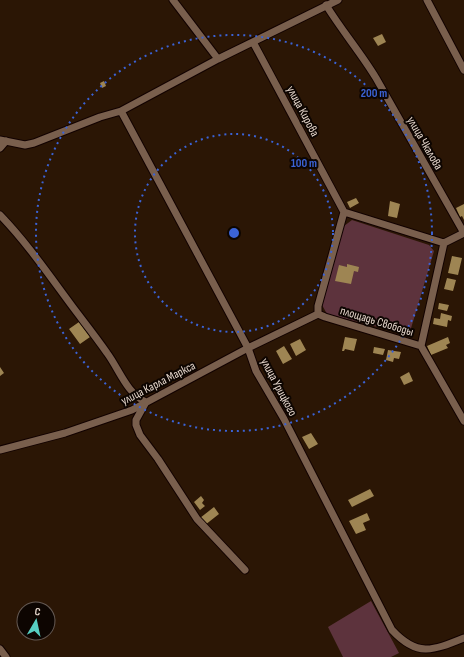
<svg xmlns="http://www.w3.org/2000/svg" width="464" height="657" font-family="'Sofia Sans Condensed',sans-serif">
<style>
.green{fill:#5d333d}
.building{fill:#9e8553}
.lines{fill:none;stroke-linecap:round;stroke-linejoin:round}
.street-casing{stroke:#120200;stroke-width:9}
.street{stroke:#795f4d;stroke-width:7}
.ring{fill:none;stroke:#3b63d6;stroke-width:2;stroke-dasharray:2 4}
.labels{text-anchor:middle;stroke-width:4;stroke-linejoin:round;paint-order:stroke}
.street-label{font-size:12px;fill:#e7d8cd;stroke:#0d0501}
.centre{fill:#3b63d6;stroke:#0d0501;stroke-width:2}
.ring-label{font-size:12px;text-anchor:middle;font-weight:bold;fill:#3b63d6;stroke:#0d0501;stroke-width:4;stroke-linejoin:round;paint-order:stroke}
</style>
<rect width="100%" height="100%" fill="#2b1605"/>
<path class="green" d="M 352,220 L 429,245 L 434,251 L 409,335 L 327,314 L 322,305 L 344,226 Z
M 371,601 L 399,653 L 391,657 L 343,657 L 328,627 Z"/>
<path class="building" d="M 382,34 L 386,42 L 378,46 L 373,38 Z
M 104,81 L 106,86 L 102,88 L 100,83 Z
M 356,198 L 359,203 L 350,208 L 347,202 Z
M 390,201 L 400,204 L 397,218 L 388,216 Z
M 464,204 L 464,220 L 462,216 L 460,217 L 456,208 Z
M 452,256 L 462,258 L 458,275 L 448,273 Z
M 347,264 L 359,267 L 358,272 L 354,271 L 351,284 L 335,281 L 339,265 L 347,267 Z
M 447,278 L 456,280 L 453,291 L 444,289 Z
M 439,303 L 449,305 L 447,311 L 438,309 Z
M 441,313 L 452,316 L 451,321 L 448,320 L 447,327 L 433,324 L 434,318 L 440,319 Z
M 79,322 L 90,337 L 80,344 L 69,329 Z
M 345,337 L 357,339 L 354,351 L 345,349 L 344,351 L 342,351 Z
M 448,337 L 450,343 L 446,345 L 448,348 L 431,355 L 427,346 Z
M 300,339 L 306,350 L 296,356 L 290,344 Z
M 284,346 L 292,359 L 283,364 L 276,351 Z
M 374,347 L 385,349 L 383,355 L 373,353 Z
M 388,350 L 401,352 L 399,359 L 394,358 L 393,362 L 386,360 Z
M 0,367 L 4,373 L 0,376 Z
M 409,372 L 413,381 L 404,385 L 400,377 Z
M 311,433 L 318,444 L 309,449 L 302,437 Z
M 370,489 L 374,496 L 352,507 L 348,500 Z
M 201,496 L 204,500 L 202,503 L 205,506 L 200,510 L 194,502 Z
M 214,507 L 219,514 L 205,525 L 200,518 Z
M 367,513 L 370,520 L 363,523 L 366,530 L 356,534 L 349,521 Z"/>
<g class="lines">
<g class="street-casing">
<path id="street" d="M 173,0 L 218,59
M 427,0 L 464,70
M 326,5 C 342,31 361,53 376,78 L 464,233
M 253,42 L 344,212
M 121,111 L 248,348 L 256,371 L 284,419 L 392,630 C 417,657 432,651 464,638
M 0,140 L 25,145 L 34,143 L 100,117 L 121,111 L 218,59 L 338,0
M 0,148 L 6,141
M 344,212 L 318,306 L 318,314 L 325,317 L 421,346 L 444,243
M 344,212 L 444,243
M 0,215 C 27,243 49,275 72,306 C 84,322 96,337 107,353 C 119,369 127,394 146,402 L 136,420 L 136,425 L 140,435 L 158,459 L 197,519 L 245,570
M 444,243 L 464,233
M 421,346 L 464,421
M 0,450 L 65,433 L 132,410 L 248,348 L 318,314
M 0,649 L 6,657"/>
</g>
<use href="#street" class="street"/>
</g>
<g class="ring">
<circle cx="234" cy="233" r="99"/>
<circle cx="234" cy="233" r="198"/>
</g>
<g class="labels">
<g class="street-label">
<text transform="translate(303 111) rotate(62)" y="4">улица Кирова</text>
<text transform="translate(425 143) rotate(60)" y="4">улица Чкалова</text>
<text transform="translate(377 321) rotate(17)" y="4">площадь Свободы</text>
<text transform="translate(158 383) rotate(-27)" y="4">улица Карла Маркса</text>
<text transform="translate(279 387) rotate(62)" y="4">улица Урицкого</text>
</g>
</g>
<circle cx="234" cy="233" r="6" class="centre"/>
<g class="ring-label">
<text x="374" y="97">200 m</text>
<text x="304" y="167">100 m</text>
</g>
<g transform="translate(36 621) rotate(9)"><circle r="19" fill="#0d0501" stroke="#645953"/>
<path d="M0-3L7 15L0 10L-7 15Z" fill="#56cec2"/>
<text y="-6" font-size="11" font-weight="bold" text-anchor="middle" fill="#e7d8cd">С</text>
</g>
</svg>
